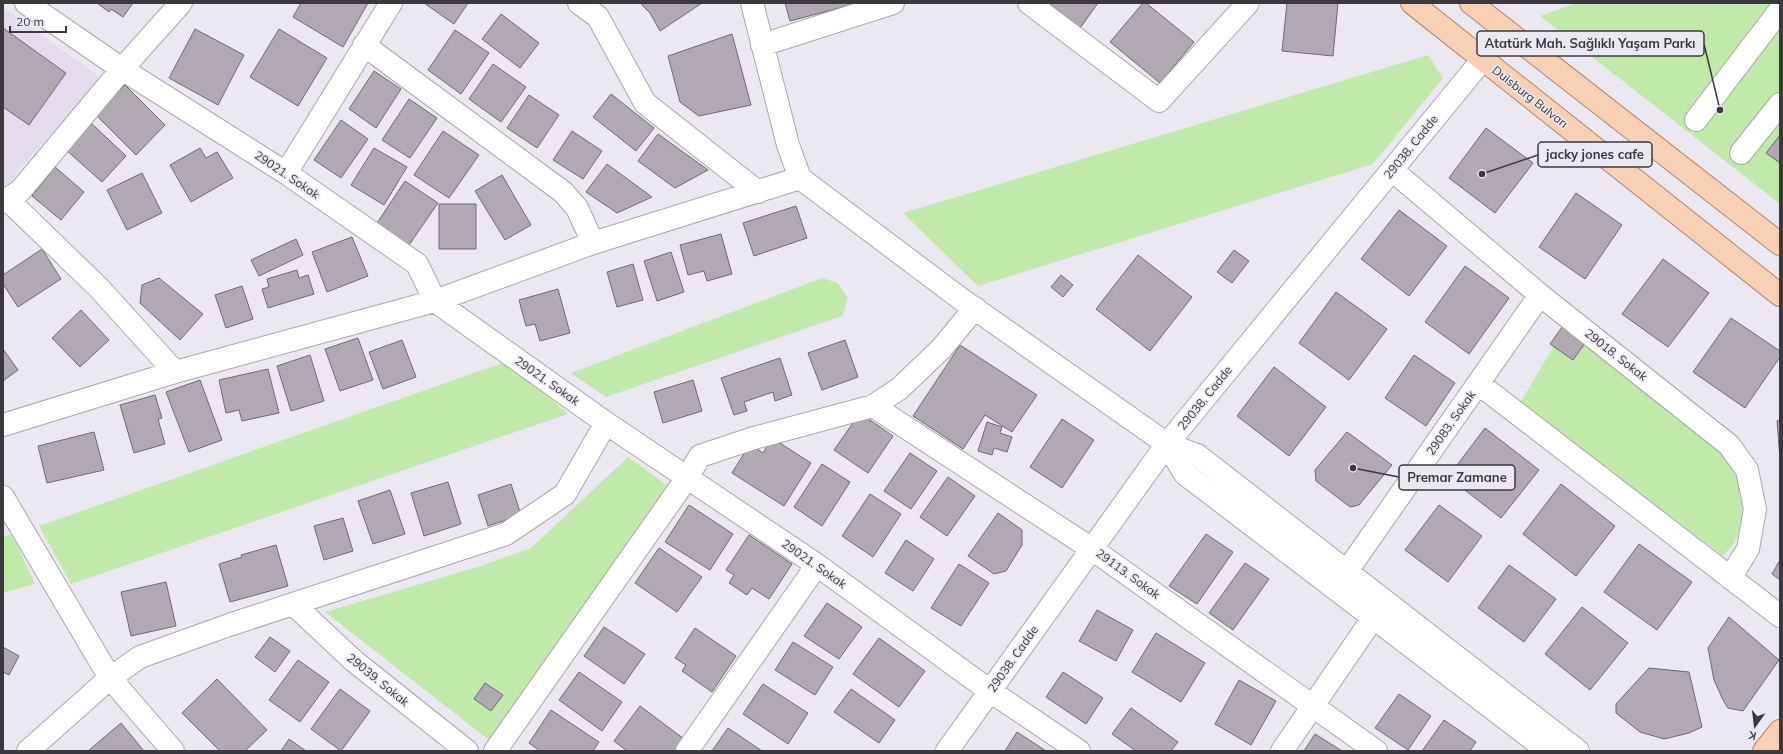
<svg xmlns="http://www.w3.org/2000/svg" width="1783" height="754" font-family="Mulish,sans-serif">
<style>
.built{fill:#e2dced}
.green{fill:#c0e9aa}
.building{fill:#b0a9b1;stroke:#6f6870}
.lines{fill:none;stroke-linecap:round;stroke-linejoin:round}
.minor-casing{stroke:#aaa6b0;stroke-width:24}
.major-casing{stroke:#b1866b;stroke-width:24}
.minor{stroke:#fff;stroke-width:22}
.major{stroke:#f7d0b5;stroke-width:22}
.labels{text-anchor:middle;stroke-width:3;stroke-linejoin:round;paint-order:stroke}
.street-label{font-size:12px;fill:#3a393d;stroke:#ece8f2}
.leader{fill:none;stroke:#3a393d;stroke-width:1.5}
.callout-dot{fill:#3a393d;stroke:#ece8f2;stroke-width:1.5}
.callout{fill:#ece8f2;stroke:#3a393d;stroke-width:1.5}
.callout-label{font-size:13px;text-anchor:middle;font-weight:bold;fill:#3a393d}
</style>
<rect width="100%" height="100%" fill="#ece8f2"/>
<path class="built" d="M 3,7 L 101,78 L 17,172 L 6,190 L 3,192 Z"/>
<path class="green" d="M 1577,3 L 1780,3 L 1780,204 L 1540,16 Z
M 1428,55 L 1443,78 L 1373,164 L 978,286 L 903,213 Z
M 822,278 L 838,283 L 848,298 L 842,316 L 606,397 L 571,373 Z
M 1564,329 L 1734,463 C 1740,488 1748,513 1736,539 C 1734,545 1727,550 1723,556 L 1520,403 Z
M 508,361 L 568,414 L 71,584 L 39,526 Z
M 628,457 L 672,489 L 489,740 L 325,612 L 481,566 L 531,548 Z
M 12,534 L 35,584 L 3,593 L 3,537 Z"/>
<path class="building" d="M 97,3 L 133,3 L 123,17 L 111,9 L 109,12 Z
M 301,3 L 368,3 L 343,47 L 293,17 Z
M 424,3 L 468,3 L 454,24 Z
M 640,3 L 702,3 L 660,31 L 650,13 Z
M 785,3 L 858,3 L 790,21 Z
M 1046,3 L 1098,3 L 1080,28 Z
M 1143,3 L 1146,3 L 1194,42 L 1160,83 L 1110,42 Z
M 1287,3 L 1338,3 L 1333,56 L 1282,51 Z
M 501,14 L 539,43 L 520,68 L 482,39 Z
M 3,28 L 66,73 L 29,125 L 3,107 Z
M 195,29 L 244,55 L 218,105 L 169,78 Z
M 279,29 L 327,58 L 298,106 L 250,77 Z
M 455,30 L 489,53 L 461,94 L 428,70 Z
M 732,34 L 751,105 L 699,116 L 680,102 L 668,56 Z
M 493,64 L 526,87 L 501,122 L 469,99 Z
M 374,71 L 401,89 L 376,128 L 349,109 Z
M 125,85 L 165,125 L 136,155 L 95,114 Z
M 611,94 L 654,128 L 636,151 L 593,117 Z
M 529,95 L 559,115 L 537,148 L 507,128 Z
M 409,99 L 437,118 L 410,158 L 382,140 Z
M 341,120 L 368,139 L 341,178 L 314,160 Z
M 90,122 L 126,156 L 102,182 L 65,149 Z
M 1486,128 L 1533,163 L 1495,213 L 1449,178 Z
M 443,131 L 479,155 L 449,198 L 414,175 Z
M 572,131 L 602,151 L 583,179 L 553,160 Z
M 658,134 L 708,170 L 675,188 L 638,161 Z
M 1780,135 L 1780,163 L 1766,153 Z
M 200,148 L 206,158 L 217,152 L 233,178 L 191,202 L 170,165 Z
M 374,148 L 407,167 L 384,205 L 351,185 Z
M 607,164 L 652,197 L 617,213 L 586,192 Z
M 55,167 L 84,192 L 61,220 L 32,196 Z
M 142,173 L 162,213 L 127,230 L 107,190 Z
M 502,175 L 531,225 L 505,240 L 475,191 Z
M 405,181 L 438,203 L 409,245 L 377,223 Z
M 1576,193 L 1622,225 L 1585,279 L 1539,247 Z
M 439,204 L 476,204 L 476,249 L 439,249 Z
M 796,206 L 807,238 L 754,256 L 743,223 Z
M 1399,210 L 1447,246 L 1409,296 L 1361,259 Z
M 721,234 L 732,274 L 707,281 L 704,271 L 688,275 L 680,245 Z
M 352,237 L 368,276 L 327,292 L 312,252 Z
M 296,239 L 303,255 L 259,276 L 251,260 Z
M 42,249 L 61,279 L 18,307 L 3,284 L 3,275 Z
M 1234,250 L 1249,261 L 1232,283 L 1217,272 Z
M 671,252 L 684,292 L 657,301 L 644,261 Z
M 1138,255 L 1192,297 L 1150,351 L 1096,309 Z
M 1663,259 L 1709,293 L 1668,347 L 1622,314 Z
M 633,264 L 643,300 L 617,307 L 607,272 Z
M 1465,266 L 1509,298 L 1469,354 L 1425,322 Z
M 297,270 L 299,278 L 308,275 L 314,294 L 268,308 L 262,289 L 269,287 L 267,279 Z
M 1061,275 L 1073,285 L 1063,297 L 1051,287 Z
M 159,278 L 203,314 L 180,340 L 140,303 L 142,285 Z
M 242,286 L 253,319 L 226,328 L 215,295 Z
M 558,289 L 570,333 L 540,341 L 535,324 L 526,326 L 519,300 Z
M 1336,292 L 1387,329 L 1349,380 L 1299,343 Z
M 81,310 L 109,340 L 80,367 L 52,338 Z
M 1731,318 L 1780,351 L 1780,357 L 1745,408 L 1693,372 Z
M 1565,323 L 1588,339 L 1573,360 L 1550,344 Z
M 358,338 L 373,380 L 340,391 L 325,349 Z
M 402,340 L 416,377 L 383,389 L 369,352 Z
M 845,340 L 858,377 L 822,390 L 808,353 Z
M 960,345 L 1037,395 L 1012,432 L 985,415 L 963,449 L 913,416 Z
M 3,349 L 18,370 L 3,381 Z
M 310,355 L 324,401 L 291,411 L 277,366 Z
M 1414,355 L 1455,383 L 1426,426 L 1385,398 Z
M 780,358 L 792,395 L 775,401 L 773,392 L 744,402 L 747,411 L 734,415 L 721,378 Z
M 1274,367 L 1326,407 L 1289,456 L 1237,416 Z
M 268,369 L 279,413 L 242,421 L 239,410 L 226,413 L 219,380 Z
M 200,380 L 222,440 L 189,452 L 166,392 Z
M 693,380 L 702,411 L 663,423 L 654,392 Z
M 155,395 L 162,418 L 158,419 L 165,444 L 134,453 L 120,405 Z
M 860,413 L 893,436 L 868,473 L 834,450 Z
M 1062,419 L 1094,440 L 1062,488 L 1030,467 Z
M 1780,420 L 1780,459 L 1777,421 Z
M 987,422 L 1002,427 L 1000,433 L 1012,437 L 1007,452 L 994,448 L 992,455 L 978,451 Z
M 1485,428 L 1539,470 L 1501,518 L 1448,477 Z
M 94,432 L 104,470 L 47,483 L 38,446 Z
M 1347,432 L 1392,465 L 1359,505 L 1350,507 L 1316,481 L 1315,470 Z
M 772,438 L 811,463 L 784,506 L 732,473 L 750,444 L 763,453 Z
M 910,453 L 937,471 L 911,509 L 884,491 Z
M 822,464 L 850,482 L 822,526 L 794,507 Z
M 948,477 L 975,496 L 947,536 L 920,517 Z
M 448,482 L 461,524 L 424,536 L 411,493 Z
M 511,484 L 521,515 L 488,526 L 478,495 Z
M 1561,484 L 1615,526 L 1576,576 L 1523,534 Z
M 390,490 L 405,534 L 373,544 L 358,501 Z
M 870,494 L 901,514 L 873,557 L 842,536 Z
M 689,505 L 733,534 L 710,570 L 665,542 Z
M 1439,505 L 1482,536 L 1448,582 L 1405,550 Z
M 998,513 L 1022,530 L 1022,545 L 1006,571 L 994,574 L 968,556 Z
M 343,518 L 353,551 L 324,560 L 314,526 Z
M 1206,534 L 1233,552 L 1197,604 L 1169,586 Z
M 749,535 L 792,564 L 769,599 L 752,588 L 747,595 L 729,583 L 734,575 L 726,570 Z
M 906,540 L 934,559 L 913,591 L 885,573 Z
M 1639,544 L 1692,582 L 1657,630 L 1604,592 Z
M 276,545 L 288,586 L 230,602 L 219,564 L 242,557 L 241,555 Z
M 659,548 L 702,577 L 677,612 L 635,583 Z
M 1780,560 L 1780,580 L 1772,574 Z
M 1245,563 L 1269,579 L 1233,630 L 1209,613 Z
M 959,564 L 989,583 L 961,626 L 931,608 Z
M 1509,565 L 1556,599 L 1524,642 L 1478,608 Z
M 166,582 L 176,626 L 131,636 L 121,592 Z
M 827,603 L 862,627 L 839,659 L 804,636 Z
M 1582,607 L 1628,643 L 1590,690 L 1545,654 Z
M 1097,610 L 1133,630 L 1116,661 L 1079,641 Z
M 1729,617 L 1779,660 L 1743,711 L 1728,708 L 1723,700 L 1714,680 L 1708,648 Z
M 604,627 L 645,654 L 624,684 L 584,656 Z
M 695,628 L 736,656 L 712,692 L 682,671 L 686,665 L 675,658 Z
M 1156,633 L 1205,663 L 1181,702 L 1132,672 Z
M 270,637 L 290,651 L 275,672 L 255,657 Z
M 879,638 L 925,671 L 899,707 L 853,674 Z
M 793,642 L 833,667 L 815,695 L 775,670 Z
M 3,647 L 19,656 L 9,675 L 3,672 Z
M 298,660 L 329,682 L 300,722 L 269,700 Z
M 1649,668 L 1689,672 L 1702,727 L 1689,733 L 1664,739 L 1640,732 L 1616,713 L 1616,704 Z
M 579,672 L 622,702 L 602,731 L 559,700 Z
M 1063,672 L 1103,698 L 1086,724 L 1046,697 Z
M 217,679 L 267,730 L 245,751 L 220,751 L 182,713 Z
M 1239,680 L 1276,701 L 1251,745 L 1215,724 Z
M 485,683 L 503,695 L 491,711 L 474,699 Z
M 763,684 L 808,713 L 788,744 L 743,714 Z
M 340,689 L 370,711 L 341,751 L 311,729 Z
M 851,689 L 895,720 L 879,743 L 834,712 Z
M 1399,694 L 1431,716 L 1408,750 L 1375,728 Z
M 640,706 L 684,739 L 675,751 L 627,751 L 614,741 Z
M 1131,708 L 1178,742 L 1171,751 L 1136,751 L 1112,734 Z
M 551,710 L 599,742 L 593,751 L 540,751 L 529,743 Z
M 1444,720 L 1476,742 L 1470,751 L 1422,751 Z
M 121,723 L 144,751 L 88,751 Z
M 728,728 L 762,751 L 712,751 Z
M 1017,732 L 1046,751 L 1005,751 Z
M 1315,734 L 1342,751 L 1304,751 Z
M 289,739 L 306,751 L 281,751 Z"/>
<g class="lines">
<g class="minor-casing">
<path id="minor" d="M 26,3 L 122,69 L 286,173 L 417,264 L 435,301 L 606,423 L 817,565 L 990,691 L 1079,751
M 579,3 L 598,17 L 645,103 L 758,192
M 752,3 L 788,145 L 800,178 L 961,299 L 1167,444 L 1197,455 L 1578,751
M 1029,3 L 1159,101 L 1248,3
M 364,45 L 563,192 L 577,208 L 593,243
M 762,45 L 893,3
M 1696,120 L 1780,10
M 1741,153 L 1780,104
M 1392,170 L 1540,295 L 1729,445 L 1747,470 L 1755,509 L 1748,549 L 1730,578
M 286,173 L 391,3
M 7,199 L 99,288 L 175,372
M 3,202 L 20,191 L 122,69 L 181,3
M 1479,384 L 1780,616
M 873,406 L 1092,549 L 1376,751
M 3,425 L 175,372 L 435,301 L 593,243 L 800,178
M 1167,444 L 1185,474 L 1548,751
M 3,497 L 110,678 L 173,751
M 1347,571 L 1540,295
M 293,604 L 354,661 L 467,751
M 28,751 L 110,678 L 140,657 L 229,625 L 506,534 L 565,494 L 606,423
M 495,751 L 687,478 L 700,456 L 754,438 L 873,406 L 899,389 L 941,349 L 975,308
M 687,751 L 817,565
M 947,751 L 1167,444 L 1483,59
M 1282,751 L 1373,618"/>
</g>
<g class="major-casing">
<path id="major" d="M 1412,3 L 1780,295
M 1471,3 L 1780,244
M 1764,751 L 1780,731"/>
</g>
<use href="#minor" class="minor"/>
<use href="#major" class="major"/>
</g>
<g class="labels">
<g class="street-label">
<text transform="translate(1530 97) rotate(38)" y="4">Duisburg Bulvarı</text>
<text transform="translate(1411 147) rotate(-51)" y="4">29038. Cadde</text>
<text transform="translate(287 175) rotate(34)" y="4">29021. Sokak</text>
<text transform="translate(1616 355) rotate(38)" y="4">29018. Sokak</text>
<text transform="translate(547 381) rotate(35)" y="4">29021. Sokak</text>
<text transform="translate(1205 398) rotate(-51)" y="4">29038. Cadde</text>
<text transform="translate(1451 423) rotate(-55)" y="4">29083. Sokak</text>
<text transform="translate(814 564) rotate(35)" y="4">29021. Sokak</text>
<text transform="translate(1128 574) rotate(36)" y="4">29113. Sokak</text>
<text transform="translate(1013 659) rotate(-55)" y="4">29038. Cadde</text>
<text transform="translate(378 680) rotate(39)" y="4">29039. Sokak</text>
</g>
</g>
<path class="leader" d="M1720 110L1704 44M1482 174L1538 155M1353 468L1399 477"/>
<g class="callout-dot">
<circle cx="1720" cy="110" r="4"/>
<circle cx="1482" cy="174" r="4"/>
<circle cx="1353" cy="468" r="4"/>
</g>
<g class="callout">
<rect x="1477" y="31" width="227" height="25" rx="4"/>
<rect x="1538" y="142" width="114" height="25" rx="4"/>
<rect x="1399" y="465" width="116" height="25" rx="4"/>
</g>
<g class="callout-label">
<text x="1590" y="48">Atatürk Mah. Sağlıklı Yaşam Parkı</text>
<text x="1595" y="159">jacky jones cafe</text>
<text x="1457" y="482">Premar Zamane</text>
</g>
<rect width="1783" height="754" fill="none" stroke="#3a393d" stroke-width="8"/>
<g transform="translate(1755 726) rotate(194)" stroke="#ece8f2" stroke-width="3" paint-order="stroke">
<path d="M0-3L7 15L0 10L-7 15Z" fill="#3a393d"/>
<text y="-6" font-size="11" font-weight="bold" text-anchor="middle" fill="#3a393d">K</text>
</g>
<path d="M10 26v6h56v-6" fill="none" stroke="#3a393d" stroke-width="2"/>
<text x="16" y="26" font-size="12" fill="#3a393d" stroke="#ece8f2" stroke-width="3" paint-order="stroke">20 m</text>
</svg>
